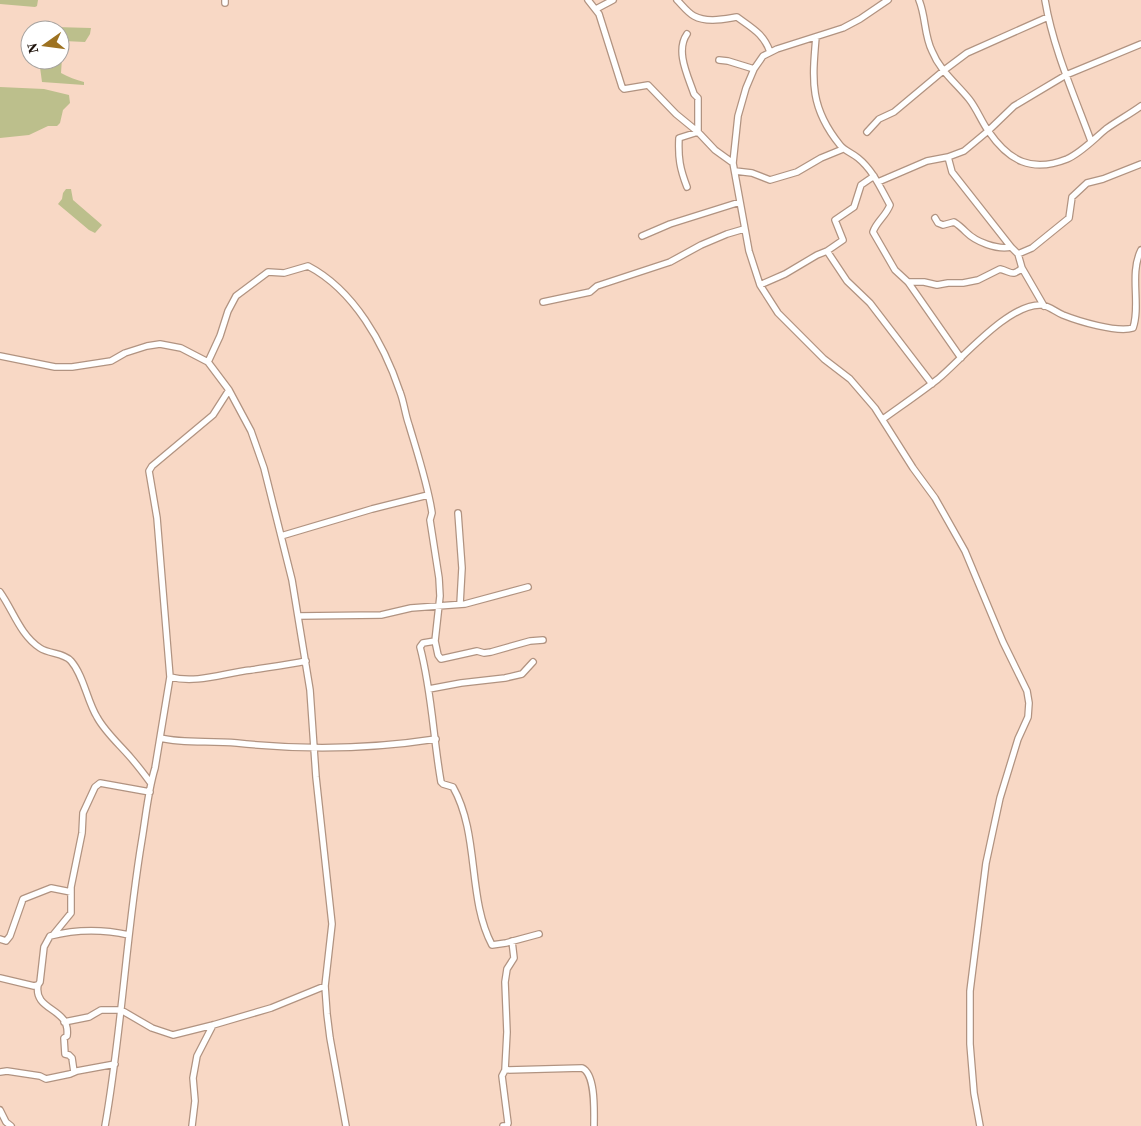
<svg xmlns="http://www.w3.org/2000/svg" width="1141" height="1126" font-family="'Source Serif 4',serif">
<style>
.green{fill:#bcbf8c}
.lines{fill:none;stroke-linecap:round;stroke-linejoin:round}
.street-casing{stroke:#b19381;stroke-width:8}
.street{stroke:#fff;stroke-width:5.5}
</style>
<rect width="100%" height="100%" fill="#f8d8c5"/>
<path class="green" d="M 0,0 L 38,0 L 37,6 L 35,7 L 0,4 Z
M 39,25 L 55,27 L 91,28 L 90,34 L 85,42 L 64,41 L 63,43 L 61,73 C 68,77 76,80 84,82 L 84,85 L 42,82 L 39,60 L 60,60 L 60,30 L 39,30 Z
M 0,87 L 44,89 L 69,95 L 70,103 L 63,110 L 60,123 L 57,126 L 48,126 L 29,135 L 0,138 Z
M 66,189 L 71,189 L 73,200 L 102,225 L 95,233 L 89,230 L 58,204 L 62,199 L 63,193 Z"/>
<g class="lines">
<g class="street-casing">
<path id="street" d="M 588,0 L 599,14 L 622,87 L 624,89 L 648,85 L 676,114 L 698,132 L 715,150 L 733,163
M 677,0 C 682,5 688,13 694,16 C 707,23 724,19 737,17 C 752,28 764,34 770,52
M 888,0 L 860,19 L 843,28 L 777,49 L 763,56 L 754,69 L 746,88 L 738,116 L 733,163 L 749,251 L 760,285 L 778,313 L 824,359 L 850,379 L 875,408 L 913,468 L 935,498 L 965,551 L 1003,642 L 1027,691 L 1029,703 L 1028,717 L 1018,739 L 1000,798 L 986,863 L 970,991 L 970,1044 L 974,1093 L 980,1126
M 919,0 C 926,17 924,35 932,51 C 940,71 956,83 969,99 C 977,109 981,121 989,132 C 1009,161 1032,173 1067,159 C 1081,153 1094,139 1106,129 C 1117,121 1130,114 1141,106
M 1045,0 C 1053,48 1074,95 1091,141
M 225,3 L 225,0
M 596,9 L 613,0
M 687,34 C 675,51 688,76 694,94 L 698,98 L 698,132 L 679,138 C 678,158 680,169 687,187
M 816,37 C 812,82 810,108 840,145 C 845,151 852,153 858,158 C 873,170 881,189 890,205 C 886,216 876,222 873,232 L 895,270 L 908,282 L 961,358
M 719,60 L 728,61 L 754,69
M 867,132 L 879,119 L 894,112 L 943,71 L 967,53 L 1048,17
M 735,171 L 752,173 L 770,180 L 797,172 L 821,158 L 843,149
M 878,182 L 927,161 L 948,157
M 935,218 L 938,223 L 943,225 L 954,222 C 959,225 962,228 966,232 C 976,242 997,250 1011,247
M 642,236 L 670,224 L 740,202
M 827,251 L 847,281 L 870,303 L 932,384
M 1018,254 L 1032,248 L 1069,218 L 1072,197 L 1087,183 L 1103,179 L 1141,164
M 908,282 L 924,282 L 937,285 L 948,283 L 963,283 L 978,280 L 1000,269 C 1012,272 1012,277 1022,268
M 760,285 L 785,274 L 817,255 L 827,251 L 843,240 L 835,220 L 854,207 L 861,185 L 874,176
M 543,302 L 590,292 L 597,286 L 670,262 L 701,245 L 727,234 L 744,229
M 1044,306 L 1022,268 L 1018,254 L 1011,247 L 952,172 L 948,157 L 964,151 L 988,131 L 1014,106 L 1066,75 L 1141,44
M 0,356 L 55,367 L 72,367 L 111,361 L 125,353 L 147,346 L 160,344 L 181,348 L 208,362 L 229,390 L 251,431 L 264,468 L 292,580 L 310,690 L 316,777 L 332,924 L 325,986 L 327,1014 L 330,1038 L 346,1126
M 208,362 L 220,336 L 228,311 L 236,296 L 268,272 L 284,273 L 308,266 C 354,290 384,344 400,392 C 404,402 405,414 409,425 C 417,452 428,485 432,513 L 430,520 L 439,578 L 440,596 L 435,641 L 423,643 L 420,647 C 432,692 433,737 441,782 L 443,784 L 453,787 C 480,835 467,898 492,945 L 506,943 L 539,934
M 883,419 C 901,406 920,393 938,379 C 962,359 1010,302 1042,305 C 1049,306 1056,312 1063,315 C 1078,321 1117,333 1133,328 C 1141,305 1129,274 1141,250
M 458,513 L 462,568 L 460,604
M 281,536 L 372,509 L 428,495
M 0,592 C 13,610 20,635 40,648 C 49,654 64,653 71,661 C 84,676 87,701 97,717 C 105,732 120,745 131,758 C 138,766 144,774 150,782
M 298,616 L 381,615 L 411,608 L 465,604 L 528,587
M 435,641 L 438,655 L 441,659 L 477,651 L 484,653 L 491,652 L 530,641 L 543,640
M 170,677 C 197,684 224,673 251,670 C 270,667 287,665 306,661
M 429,689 L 461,683 L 505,678 L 522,674 L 533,662
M 160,738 C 185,744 211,740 237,743 C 302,750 371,749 436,739
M 53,935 L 71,913 L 71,887 L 82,833 L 83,813 L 95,787 L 100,783 L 150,792
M 0,939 L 6,941 L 10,936 L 23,899 L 51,888 L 71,892
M 0,978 L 34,986 L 38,985 L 40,982 L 44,947 L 50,936 C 77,929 102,929 129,935
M 38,985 C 33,1012 71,1007 67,1036 L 64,1038 L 65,1054 L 69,1055 L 72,1058 L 74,1072
M 64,1022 L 89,1017 L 101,1010 L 121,1010 L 152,1028 L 173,1035 L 213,1025 L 271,1008 L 325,986
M 505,1070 L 582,1068 C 596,1074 594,1112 594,1126
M 0,1072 L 7,1071 L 40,1076 L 46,1079 L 70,1074 L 77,1071 L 115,1064
M 0,1110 L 6,1122 L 11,1126
M 105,1126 C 122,1031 126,934 142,839 C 146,815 148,791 155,768 L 170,677 L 157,518 L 149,471 L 152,466 L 213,415 L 229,390
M 192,1126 L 195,1101 L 193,1078 L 197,1056 L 213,1025
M 503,1126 L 507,1126 L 508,1123 L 502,1076 L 505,1070 L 507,1032 L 505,982 L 507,969 L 514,958 L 512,941"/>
</g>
<use href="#street" class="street"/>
</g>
<g transform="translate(45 45) rotate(256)"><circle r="24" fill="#ffffff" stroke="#a6a29f"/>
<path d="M0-4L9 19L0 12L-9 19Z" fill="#9d7221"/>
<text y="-8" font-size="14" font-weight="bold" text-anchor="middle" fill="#21160f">N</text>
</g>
</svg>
